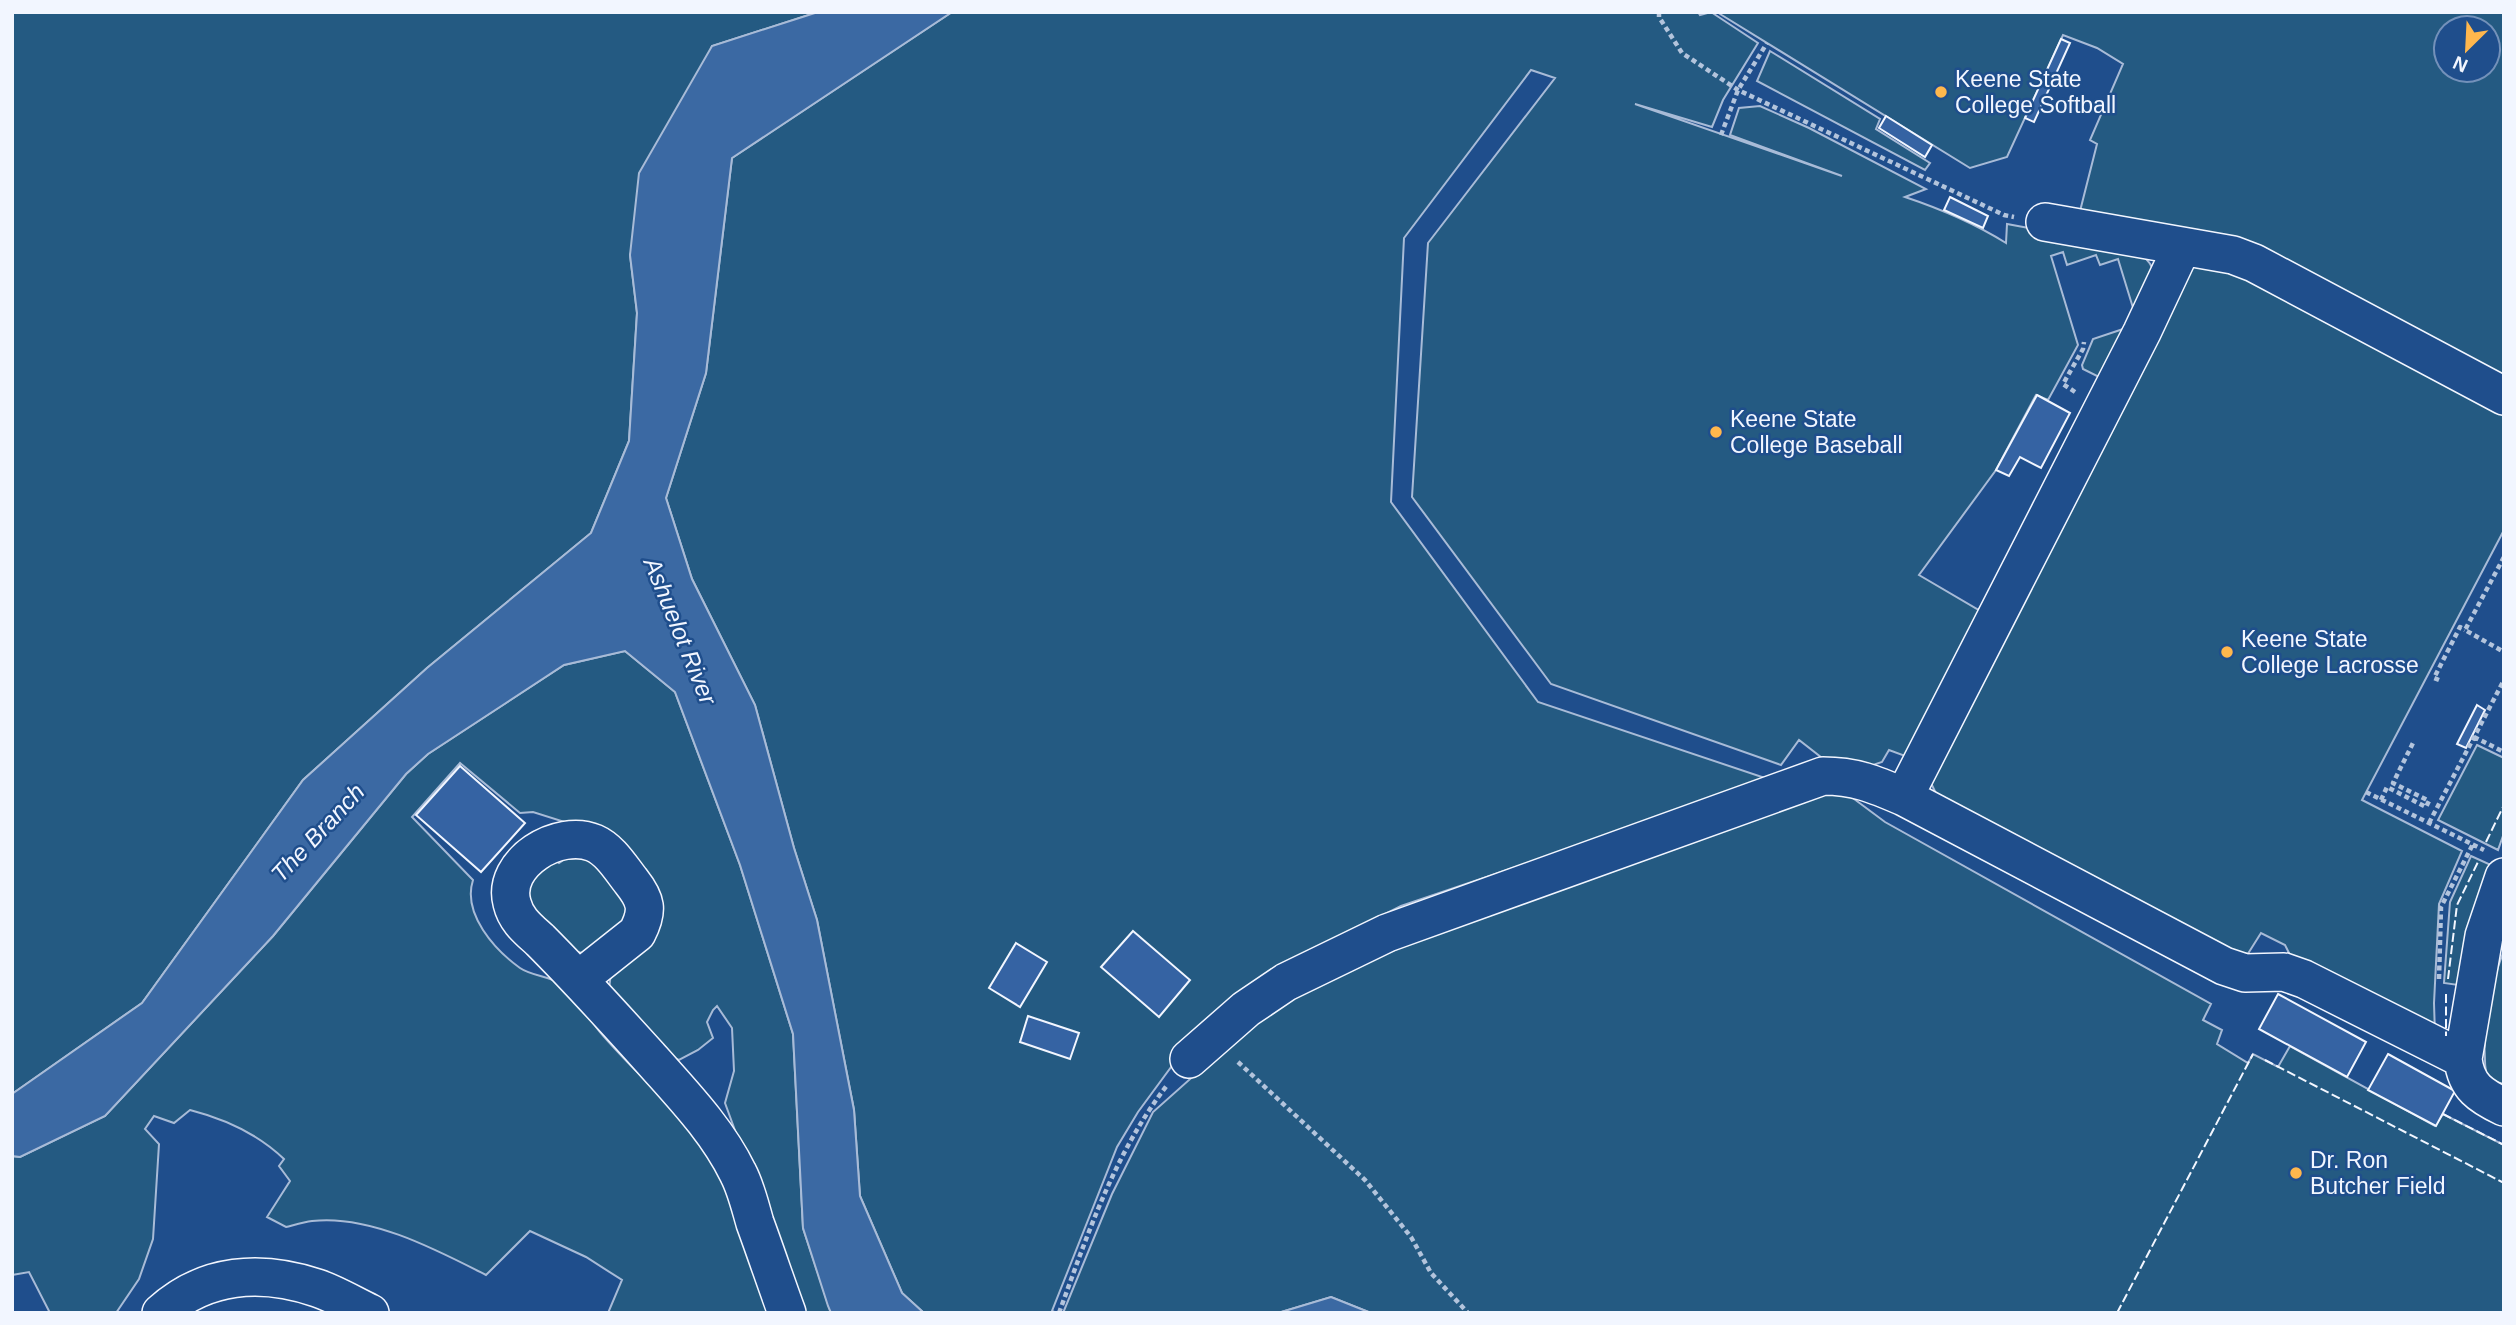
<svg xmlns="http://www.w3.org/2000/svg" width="2516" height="1325" font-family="Arial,sans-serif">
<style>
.green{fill:#245a82;stroke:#a8bbd7;stroke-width:2;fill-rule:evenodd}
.water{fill:#3b69a3;stroke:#a8bbd7;stroke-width:2}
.building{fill:#3563a3;stroke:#f2f6ff;stroke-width:2}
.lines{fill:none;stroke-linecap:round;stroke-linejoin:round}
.minor-casing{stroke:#f2f6ff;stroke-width:40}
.path{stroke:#b3c4dc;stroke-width:4.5;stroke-dasharray:5 3.5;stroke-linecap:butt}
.minor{stroke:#1f4e8c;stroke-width:37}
.fence{stroke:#f2f6ff;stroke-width:2;stroke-dasharray:9 3.5;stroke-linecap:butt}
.poi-dot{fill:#ffb74d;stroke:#1f4e8c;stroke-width:2.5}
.labels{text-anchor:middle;stroke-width:5;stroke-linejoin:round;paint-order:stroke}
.poi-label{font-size:23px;fill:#f2f6ff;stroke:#1f4e8c;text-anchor:start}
.water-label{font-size:24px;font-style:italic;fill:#f2f6ff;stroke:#1f4e8c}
</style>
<rect width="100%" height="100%" fill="#1f4e8c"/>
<path class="green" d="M 12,12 L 818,12 L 712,46 L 630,255 L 637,313 L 629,441 L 591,533 L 427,668 L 303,780 L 142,1003 L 12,1094 Z
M 952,12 L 1698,12 L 1700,15 L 1711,12 L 1758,43 L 1723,100 L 1712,127 L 1635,104 L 1842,176 L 1730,135 L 1739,108 L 1760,106 L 1809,128 L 1926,189 L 1905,197 C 1941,209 1974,223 2006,243 L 2007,224 L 2122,245 C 2166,261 2157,284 2141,319 C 2132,339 2122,358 2112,378 L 2105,380 L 2083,369 L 2082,365 L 2093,339 L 2138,324 L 2118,259 L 2100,265 L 2096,255 L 2067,265 L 2063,252 L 2051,256 L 2078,345 L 2048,400 L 2036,395 L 1996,470 L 1919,575 L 1987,615 L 1923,737 L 1912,752 L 1905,756 L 1889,750 L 1882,762 L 1873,765 L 1826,761 L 1799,740 L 1781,765 L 1551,684 L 1412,497 L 1428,243 L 1555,78 L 1531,70 L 1404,238 L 1391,502 L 1538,702 L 1771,780 L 1401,906 L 1298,958 L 1202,1025 L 1138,1112 L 1117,1147 L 1052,1311 L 1057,1313 L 924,1313 L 902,1293 L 860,1196 L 854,1110 L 817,920 L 794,848 L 755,705 L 692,579 L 666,498 L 706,373 L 732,158 Z
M 1721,12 L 2504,12 L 2504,381 L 2252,252 L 2077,223 L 2097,144 L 2090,140 L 2123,64 L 2097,48 L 2063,35 L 2007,157 L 1970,168 L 1720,14 ZM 2446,28 L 2488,28 L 2488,70 L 2446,70 Z
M 1770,51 L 1880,119 L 1876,129 L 1930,163 L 1925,170 L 1757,81 Z
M 2203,263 L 2222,264 L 2504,405 L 2504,530 L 2362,800 L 2462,851 L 2439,904 L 2434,1003 L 2435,1035 L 2294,963 L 2285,945 L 2261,933 L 2244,960 L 1941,804 L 1930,781 L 2189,268 Z
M 625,651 L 675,692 L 740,865 L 793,1034 L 803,1228 L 831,1313 L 797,1313 L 764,1210 L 725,1103 L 734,1071 L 732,1028 L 717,1006 L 713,1010 L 707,1022 L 713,1038 L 698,1050 L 679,1060 L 661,1053 L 609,990 L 611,972 L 658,925 L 587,829 L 533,812 L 520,813 L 460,763 L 412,817 L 473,880 C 462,914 495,950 520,968 C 533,977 553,976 564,986 C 578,998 588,1018 600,1032 C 644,1084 699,1124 728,1187 C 735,1205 738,1225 744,1244 C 750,1268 760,1290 771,1313 L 608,1313 L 622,1280 L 586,1257 L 530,1231 L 486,1275 C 437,1250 369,1214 312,1221 C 304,1222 294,1225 286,1227 L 267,1217 L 290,1181 L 279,1166 L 284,1159 C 258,1134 225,1119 190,1110 L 174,1123 L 154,1116 L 145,1129 L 159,1144 L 153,1239 L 139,1279 L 116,1313 L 50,1313 L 29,1272 L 12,1275 L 12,1156 L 20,1157 L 105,1116 L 273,936 L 406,774 L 428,754 L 564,665 Z
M 2477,745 L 2504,758 L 2504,833 L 2498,850 L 2438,820 Z
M 1838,787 L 1885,822 L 2211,1004 L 2203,1020 L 2222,1030 L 2217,1044 L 2248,1063 L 2253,1054 L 2278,1067 L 2290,1046 L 2435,1126 L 2443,1114 L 2504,1145 L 2504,1313 L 1371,1313 L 1331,1297 L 1278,1313 L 1063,1313 L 1112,1194 L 1153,1112 L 1271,1007 L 1339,974 L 1499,905 Z
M 2471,856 L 2491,865 L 2458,985 L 2444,983 L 2450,902 Z
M 583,858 L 599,865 L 630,907 L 625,928 L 582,953 C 553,948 538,917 524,894 L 528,879 L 553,859 L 559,863 L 565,859 Z
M 2504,950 L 2504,1084 L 2487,1080 C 2480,1038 2489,989 2504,950 Z"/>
<path class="water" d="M 818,12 L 952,12 L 732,158 L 706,373 L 666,498 L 692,579 L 755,705 L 794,848 L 817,920 L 854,1110 L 860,1196 L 902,1293 L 924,1313 L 831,1313 L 828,1306 L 803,1228 L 793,1034 L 740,865 L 675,692 L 625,651 L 564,665 L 428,754 L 406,774 L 273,936 L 105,1116 L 20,1157 L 12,1156 L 12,1094 L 142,1003 L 303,780 L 427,668 L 591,533 L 629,441 L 637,313 L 630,255 L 639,173 L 712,46 Z
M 1331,1297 L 1371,1313 L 1278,1313 Z"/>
<path class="building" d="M 2061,39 L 2070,43 L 2034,122 L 2025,118 Z
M 1886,116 L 1932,145 L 1925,157 L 1879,128 Z
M 1950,197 L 1988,216 L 1983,228 L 1944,210 Z
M 2037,395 L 2070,413 L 2041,468 L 2020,457 L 2009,476 L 1996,470 Z
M 2477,705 L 2485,710 L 2466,748 L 2457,744 Z
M 460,766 L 525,823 L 481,872 L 416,815 Z
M 1133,931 L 1190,980 L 1159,1017 L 1101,967 Z
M 1016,943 L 1047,962 L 1020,1007 L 989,988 Z
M 2278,994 L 2366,1042 L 2347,1077 L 2259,1029 Z
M 1028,1016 L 1079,1033 L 1070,1059 L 1020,1042 Z
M 2388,1054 L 2455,1091 L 2436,1126 L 2368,1090 Z"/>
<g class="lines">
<g class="minor-casing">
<path id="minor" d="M 2045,222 L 2233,255 L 2254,263 L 2504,396
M 1904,797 L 2142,332 L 2182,247
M 2504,877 L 2484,936 L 2463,1059 C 2466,1087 2481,1096 2504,1107
M 579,979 L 637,933 C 649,910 646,900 631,881 C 620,867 610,850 594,843 C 559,828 501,863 512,903 C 516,920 528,929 540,940 C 579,979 615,1019 652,1060 C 683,1095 717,1130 738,1173 C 746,1188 750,1206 755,1223 C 766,1253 776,1283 787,1313
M 1189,1059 L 1246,1009 L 1286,982 L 1387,933 L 1823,776 C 1855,776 1874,784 1904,797 L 2224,966 L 2245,973 L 2284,972 L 2304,979 L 2463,1059
M 161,1313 C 205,1273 261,1269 317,1288 C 335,1294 353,1305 370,1313"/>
</g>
<path class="path" d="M 1659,12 L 1659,17 L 1682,53 L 1738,90 L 2004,215 L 2014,217
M 1721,135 L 1738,90 L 1767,43
M 2075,392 L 2063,384 L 2083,349 L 2084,342
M 2504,557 L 2465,630 L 2504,652
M 2439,680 L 2434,678 L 2460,627 L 2465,630
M 2474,737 L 2504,752
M 2366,792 L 2484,850
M 2381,800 L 2387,787 L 2426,807 L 2429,801 L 2393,783 L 2413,743
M 2429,823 L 2504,680
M 2439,979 L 2441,907 L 2473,844
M 1238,1062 L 1365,1180 L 1411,1237 L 1431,1273 L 1468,1313
M 1059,1313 C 1088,1233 1115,1152 1168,1084"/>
<use href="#minor" class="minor"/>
<path class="fence" d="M 2486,842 L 2504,805
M 2448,979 L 2457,905 L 2478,862
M 2446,994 L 2446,1036
M 2265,1060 L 2504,1183
M 2443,1114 L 2504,1145
M 2117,1313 L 2253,1054"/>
</g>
<g class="poi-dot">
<circle cx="1941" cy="92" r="7"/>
<circle cx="1716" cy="432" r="7"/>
<circle cx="2227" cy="652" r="7"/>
<circle cx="2296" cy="1173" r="7"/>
</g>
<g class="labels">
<g class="poi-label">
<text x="1955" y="87">Keene State<tspan x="1955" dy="26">College Softball</tspan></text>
<text x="1730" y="427">Keene State<tspan x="1730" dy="26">College Baseball</tspan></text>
<text x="2241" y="647">Keene State<tspan x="2241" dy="26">College Lacrosse</tspan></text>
<text x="2310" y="1168">Dr. Ron<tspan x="2310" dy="26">Butcher Field</tspan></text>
</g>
<g class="water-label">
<text transform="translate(680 631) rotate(68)" y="8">Ashuelot River</text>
<text transform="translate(318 833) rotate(-47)" y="8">The Branch</text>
</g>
</g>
<rect width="2516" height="1325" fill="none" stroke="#f2f6ff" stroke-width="28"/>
<g transform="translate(2467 49) rotate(204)"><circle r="33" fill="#1f4e8c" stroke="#7391ba" stroke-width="2"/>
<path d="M0-5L12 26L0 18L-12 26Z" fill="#ffb74d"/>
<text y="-10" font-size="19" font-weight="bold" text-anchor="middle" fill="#f2f6ff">N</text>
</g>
</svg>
